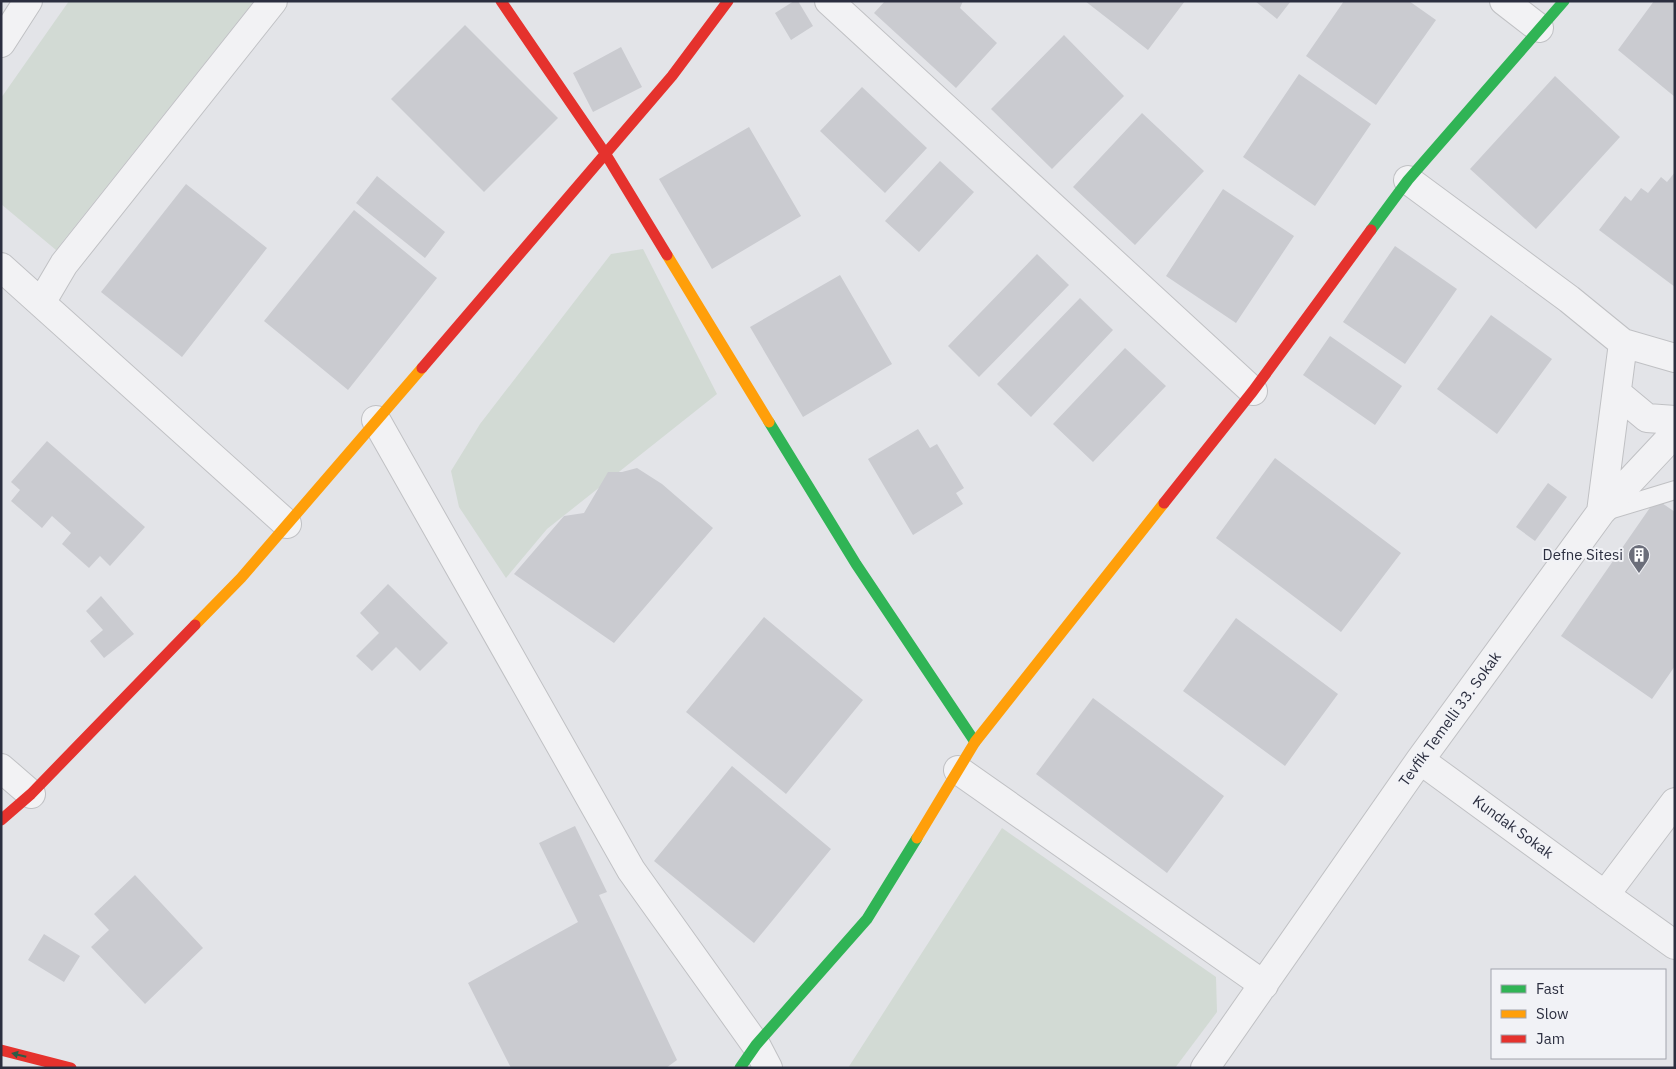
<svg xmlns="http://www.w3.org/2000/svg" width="1676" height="1069" font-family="'IBM Plex Sans',sans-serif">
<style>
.green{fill:#d2dad4}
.building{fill:#cacbd0}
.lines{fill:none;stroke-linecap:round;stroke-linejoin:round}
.lane-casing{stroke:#c0c1c4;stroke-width:20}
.street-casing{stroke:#c0c1c4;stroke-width:30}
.lane{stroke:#f2f2f4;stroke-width:18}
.street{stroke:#f2f2f4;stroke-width:28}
.fast{stroke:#30b455;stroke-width:11}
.slow{stroke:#ff9f0a;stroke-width:11}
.jam{stroke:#e5322d;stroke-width:11}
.oneway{fill:#2d5d47}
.labels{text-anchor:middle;stroke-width:4;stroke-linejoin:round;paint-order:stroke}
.poi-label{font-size:15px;fill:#2b2e3f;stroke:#f1f2f6;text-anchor:end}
.street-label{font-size:15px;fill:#2b2e3f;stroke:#f1f2f6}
</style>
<rect width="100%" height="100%" fill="#e3e4e8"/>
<path class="green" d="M 69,1 L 254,1 L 56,250 L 1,204 L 1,98 Z
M 643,249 L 717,394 L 547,529 L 506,578 L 459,507 L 451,471 L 480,424 L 611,254 Z
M 1002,828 L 1216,977 L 1217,1012 L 1175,1068 L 848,1068 Z"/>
<path class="building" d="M 794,1 L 798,1 L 813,26 L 791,40 L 775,13 Z
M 885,1 L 963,1 L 960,8 L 997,43 L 956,88 L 874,13 Z
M 1085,1 L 1185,1 L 1148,50 Z
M 1255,1 L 1291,1 L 1277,19 Z
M 1344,1 L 1409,1 L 1436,20 L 1376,105 L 1306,56 Z
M 1654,1 L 1675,1 L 1675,97 L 1618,50 Z
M 465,25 L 558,118 L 484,192 L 391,99 Z
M 1064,35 L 1124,96 L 1052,169 L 991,109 Z
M 621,47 L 642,87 L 593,112 L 573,73 Z
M 1299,74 L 1371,124 L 1315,206 L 1243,157 Z
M 1555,76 L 1620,137 L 1536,229 L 1470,169 Z
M 862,87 L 927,148 L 885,193 L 820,131 Z
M 1142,113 L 1204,171 L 1135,245 L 1073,187 Z
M 749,127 L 801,216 L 712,269 L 659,179 Z
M 940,161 L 974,192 L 919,252 L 885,221 Z
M 1675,172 L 1675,287 L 1599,230 L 1625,196 L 1631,201 L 1641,188 L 1648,193 L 1661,177 L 1667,182 Z
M 377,176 L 445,232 L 425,258 L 356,203 Z
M 186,184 L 267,248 L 182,357 L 101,292 Z
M 1223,189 L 1294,236 L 1236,323 L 1166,276 Z
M 354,210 L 437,278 L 348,390 L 264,321 Z
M 1395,246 L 1457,289 L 1405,364 L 1343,322 Z
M 1037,254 L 1069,285 L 979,377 L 948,346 Z
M 840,275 L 892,364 L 803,417 L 750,327 Z
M 1080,298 L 1113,330 L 1031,417 L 997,384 Z
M 1491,315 L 1552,359 L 1497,434 L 1437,389 Z
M 1330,336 L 1402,386 L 1375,425 L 1303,375 Z
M 1125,348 L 1166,386 L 1093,462 L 1053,424 Z
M 918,429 L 930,448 L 937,444 L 964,488 L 956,493 L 963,504 L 913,535 L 868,459 Z
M 47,441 L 145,527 L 110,566 L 100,556 L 89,568 L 62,544 L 71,533 L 52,516 L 42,528 L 11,501 L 20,490 L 11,482 Z
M 1275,458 L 1401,553 L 1341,632 L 1216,538 Z
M 637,468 L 662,484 L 713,528 L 614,643 L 514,574 L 564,516 L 584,513 L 608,472 L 622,472 Z
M 1548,483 L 1567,497 L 1535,541 L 1516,527 Z
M 1656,499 L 1675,512 L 1675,666 L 1652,699 L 1561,636 Z
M 388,584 L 448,643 L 420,671 L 396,647 L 372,671 L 356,656 L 379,633 L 360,613 Z
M 101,596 L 134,634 L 104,658 L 90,641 L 103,630 L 86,611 Z
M 764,617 L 863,700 L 786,794 L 686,712 Z
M 1236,618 L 1338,694 L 1285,766 L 1183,691 Z
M 1093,698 L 1224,796 L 1167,873 L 1036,774 Z
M 732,766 L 831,849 L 754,943 L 654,861 Z
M 575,826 L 607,892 L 599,895 L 677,1060 L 666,1068 L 511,1068 L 468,983 L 578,922 L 539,843 Z
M 135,875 L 203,948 L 145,1004 L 91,947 L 109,930 L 94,914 Z
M 44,934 L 80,956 L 64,982 L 28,960 Z"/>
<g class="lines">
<g class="lane-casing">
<path id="lane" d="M 1606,511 L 1675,490"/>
</g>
<g class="street-casing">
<path id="street" d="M 829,1 L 1253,391
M 1504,1 L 1539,28
M 1,43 L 28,1
M 1408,180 L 1569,299 L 1623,343 L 1675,358
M 1,267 L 287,524
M 41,303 L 64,264 L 273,1
M 1617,393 L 1647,418 L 1675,420
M 376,420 L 631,870 L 756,1045 L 768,1068
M 1601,512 L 1675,433
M 1420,760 L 1605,895
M 1,768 L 31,794
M 958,770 L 1264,985
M 1675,802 L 1605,895 L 1675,945
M 1205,1068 L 1420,760 L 1601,512 L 1623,343"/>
</g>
<use href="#lane" class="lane"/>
<use href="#street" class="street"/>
<path class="fast" d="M 1371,230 L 1408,180 L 1564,1
M 769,422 L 856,564 L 975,742
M 740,1068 L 756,1045 L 867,919 L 917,838"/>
<path class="slow" d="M 667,255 L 769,422
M 195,625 L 241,578 L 422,368
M 917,838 L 975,742 L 1164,503"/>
<path class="jam" d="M 501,1 L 605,153 L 667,255
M 422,368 L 672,76 L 728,1
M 1164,503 L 1253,391 L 1371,230
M 1,820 L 31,794 L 195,625
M 1,1050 L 71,1068"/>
</g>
<defs><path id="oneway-solid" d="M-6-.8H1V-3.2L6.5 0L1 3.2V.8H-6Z" transform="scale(1.25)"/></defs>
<use class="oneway" href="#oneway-solid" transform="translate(19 1055) rotate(-166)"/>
<defs>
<g id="building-pin" transform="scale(1.125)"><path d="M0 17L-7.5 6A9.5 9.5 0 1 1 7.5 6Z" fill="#6b6e7a" stroke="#f1f2f6"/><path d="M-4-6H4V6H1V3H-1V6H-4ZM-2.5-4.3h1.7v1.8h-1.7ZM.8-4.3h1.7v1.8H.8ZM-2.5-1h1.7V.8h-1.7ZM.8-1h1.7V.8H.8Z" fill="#fff"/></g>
</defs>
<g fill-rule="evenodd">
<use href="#building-pin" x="1639" y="555"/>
</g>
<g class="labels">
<g class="poi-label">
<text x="1623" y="560">Defne Sitesi</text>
</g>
<g class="street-label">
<text transform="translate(1450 719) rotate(-54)" y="5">Tevfik Temelli 33. Sokak</text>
<text transform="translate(1513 827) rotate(36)" y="5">Kundak Sokak</text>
</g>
</g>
<rect width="1676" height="1069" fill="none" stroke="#2b2e3f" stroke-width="5"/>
<rect x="1491" y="969" width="175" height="90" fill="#f1f2f6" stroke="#a2a4ad"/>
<rect x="1501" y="985" width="25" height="8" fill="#30b455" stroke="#a2a4ad"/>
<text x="1536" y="994" font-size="15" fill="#2b2e3f">Fast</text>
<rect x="1501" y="1010" width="25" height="8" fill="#ff9f0a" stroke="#a2a4ad"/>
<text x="1536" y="1019" font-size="15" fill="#2b2e3f">Slow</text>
<rect x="1501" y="1035" width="25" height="8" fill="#e5322d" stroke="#a2a4ad"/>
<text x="1536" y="1044" font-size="15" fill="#2b2e3f">Jam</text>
</svg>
